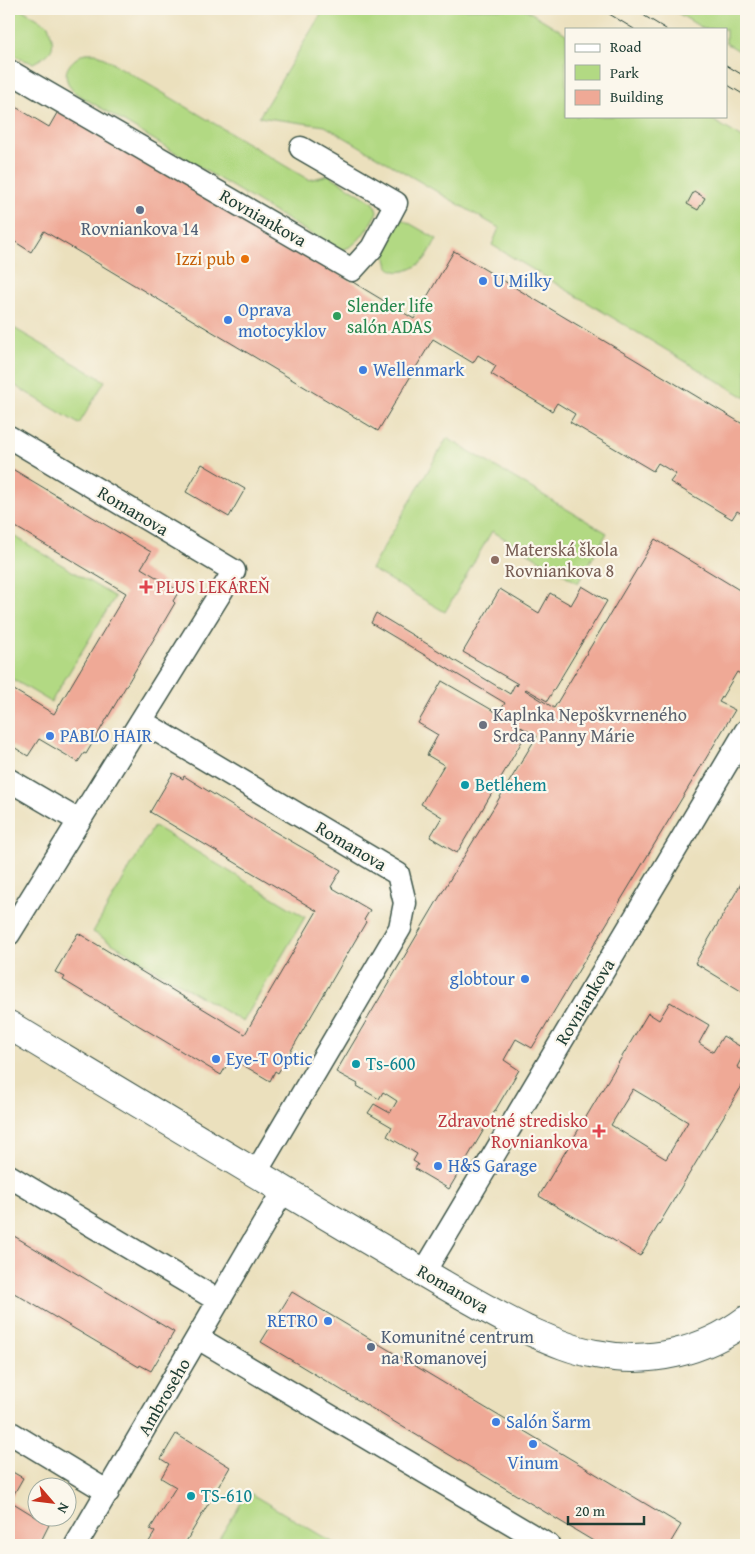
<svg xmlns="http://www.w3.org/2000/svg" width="755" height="1554" font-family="'Gentium Book Plus',serif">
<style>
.green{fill:#b2d983;stroke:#688b5c}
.building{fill:#efa996;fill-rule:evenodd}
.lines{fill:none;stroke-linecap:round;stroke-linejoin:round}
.minor-casing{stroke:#3e5549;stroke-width:25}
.tertiary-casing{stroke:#3e5549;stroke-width:30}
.minor{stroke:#fff;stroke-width:22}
.tertiary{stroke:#fff;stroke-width:28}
.tram{stroke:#1f3d34;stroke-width:1}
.service-dot{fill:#5c6f8a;stroke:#fbf7ec;stroke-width:2}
.food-dot{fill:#e8710a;stroke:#fbf7ec;stroke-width:2}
.shop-dot{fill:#3f7fe0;stroke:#fbf7ec;stroke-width:2}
.leisure-dot{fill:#2e9e5b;stroke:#fbf7ec;stroke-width:2}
.education-dot{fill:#8d6e63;stroke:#fbf7ec;stroke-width:2}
.health-dot{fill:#e0444e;stroke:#fbf7ec;stroke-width:2}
.worship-dot{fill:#6b7280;stroke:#fbf7ec;stroke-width:2}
.culture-dot{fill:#0f9aa8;stroke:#fbf7ec;stroke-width:2}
.labels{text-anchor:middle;stroke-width:4.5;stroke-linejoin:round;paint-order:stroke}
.street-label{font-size:18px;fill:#1f3d34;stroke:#fbf7ec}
.service-label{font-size:18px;fill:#4e5e75;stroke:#fbf7ec}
.food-label{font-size:18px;fill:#c56008;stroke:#fbf7ec;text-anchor:end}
.shop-label{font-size:18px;fill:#366cbe;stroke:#fbf7ec;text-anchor:start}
.leisure-label{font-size:18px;fill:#27864d;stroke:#fbf7ec;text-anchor:start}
.education-label{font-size:18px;fill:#785e54;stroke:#fbf7ec;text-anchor:start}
.health-label{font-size:18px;fill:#be3a42;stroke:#fbf7ec;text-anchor:start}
.worship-label{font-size:18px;fill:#5b616d;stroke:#fbf7ec;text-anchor:start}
.culture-label{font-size:18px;fill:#0d838f;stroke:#fbf7ec;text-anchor:start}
</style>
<rect width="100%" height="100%" fill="#fbf7ec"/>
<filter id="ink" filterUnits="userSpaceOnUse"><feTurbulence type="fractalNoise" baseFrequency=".02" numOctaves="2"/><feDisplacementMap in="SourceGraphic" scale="10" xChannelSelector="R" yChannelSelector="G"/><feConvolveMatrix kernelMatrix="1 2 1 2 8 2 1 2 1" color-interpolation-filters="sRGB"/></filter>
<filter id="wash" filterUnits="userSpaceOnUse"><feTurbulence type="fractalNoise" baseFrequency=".0096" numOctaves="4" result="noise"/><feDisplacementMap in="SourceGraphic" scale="20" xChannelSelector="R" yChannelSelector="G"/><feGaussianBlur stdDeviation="1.12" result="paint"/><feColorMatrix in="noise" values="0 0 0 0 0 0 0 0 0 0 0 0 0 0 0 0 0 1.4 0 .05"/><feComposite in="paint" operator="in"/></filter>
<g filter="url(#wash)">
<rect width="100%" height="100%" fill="#ebe0bd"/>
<path class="green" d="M 9,9 L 21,9 L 48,25 C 56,48 55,52 33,63 L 21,59 L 9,51 Z
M 324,9 L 525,9 L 566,34 L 566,116 L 706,116 L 746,140 L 746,398 L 492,245 L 499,228 L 325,126 L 259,117 Z
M 671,9 L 746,9 L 746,55 L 726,43 L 726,29 L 704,29 Z
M 85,53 L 96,53 L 309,180 L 329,175 L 374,203 L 377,212 C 369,226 357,250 338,250 L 74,92 C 59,75 67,62 85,53 Z
M 400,218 L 437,239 C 432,246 428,257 422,262 C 409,273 385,279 386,254 C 386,240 393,230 400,218 Z
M 12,327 L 105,381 L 79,424 L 9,382 L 9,332 Z
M 447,438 L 607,533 L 578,583 L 492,531 L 445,612 L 371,569 Z
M 9,533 L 115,597 L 51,702 L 9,677 Z
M 154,826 L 305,917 L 243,1022 L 93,932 Z
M 248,1492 L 337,1545 L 215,1545 Z"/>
<g id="blocks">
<path class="building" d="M 9,103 L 49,127 L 61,106 L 414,319 L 454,251 L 746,426 L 746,516 L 737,511 L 732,519 L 670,482 L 676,474 L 658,463 L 653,471 L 570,422 L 575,414 L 557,403 L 552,411 L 491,374 L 496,366 L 478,355 L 473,363 L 433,339 L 378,431 L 44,231 L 31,252 L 9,238 Z
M 694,191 L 705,198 L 698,210 L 687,204 Z
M 202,464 L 245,489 L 229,517 L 186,492 Z
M 9,467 L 151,552 L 141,568 L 179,591 L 173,601 L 175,603 L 86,754 L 84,753 L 78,762 L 39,739 L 28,756 L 9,744 L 9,687 L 54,714 L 126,593 L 9,523 Z
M 655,539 L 746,594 L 746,677 L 737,672 L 719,702 L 735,710 L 532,1048 L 516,1039 L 504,1060 L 519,1070 L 449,1189 L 415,1169 L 418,1164 L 413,1161 L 417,1154 L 387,1136 L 392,1127 L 368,1113 L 374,1104 L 390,1113 L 397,1101 L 383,1092 L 379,1099 L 357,1086 L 358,1084 L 336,1072 L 449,881 L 537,736 L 513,723 L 528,731 L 457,853 L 430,837 L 442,817 L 421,804 L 444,765 L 427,755 L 438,735 L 418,723 L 442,681 L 506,718 L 499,713 L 505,703 L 371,623 L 376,613 L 510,694 L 515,684 L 517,686 L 518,684 L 463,652 L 500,589 L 539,613 L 550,593 L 571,605 L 582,586 L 607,601 L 547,701 L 526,689 L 525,690 L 554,708 Z
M 173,773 L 183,779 L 184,776 L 258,822 L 341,870 L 331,887 L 370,910 L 364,920 L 366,922 L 278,1073 L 275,1071 L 270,1081 L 231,1058 L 221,1075 L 63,980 L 65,977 L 55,972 L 78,933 L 245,1034 L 317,911 L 150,812 Z
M 746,875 L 746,994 L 695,963 Z
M 670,1002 L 709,1025 L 699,1043 L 713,1052 L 723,1036 L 746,1050 L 737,1067 L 746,1072 L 746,1079 L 640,1256 L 539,1196 L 648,1013 L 659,1020 ZM 633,1089 L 688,1122 L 666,1159 L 611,1125 Z
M 9,1233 L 174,1332 L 151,1371 L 140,1365 L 139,1367 L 9,1290 Z
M 292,1292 L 681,1525 L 669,1545 L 600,1545 L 261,1342 Z
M 176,1434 L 230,1467 L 184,1545 L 147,1545 L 155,1532 L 150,1529 L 176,1487 L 161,1478 L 169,1464 L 161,1459 Z
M 9,1470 L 23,1478 L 10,1501 L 49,1525 L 39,1545 L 9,1545 Z"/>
</g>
</g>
<g filter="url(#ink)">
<use href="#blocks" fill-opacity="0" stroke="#3e5549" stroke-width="1"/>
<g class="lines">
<g class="minor-casing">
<path id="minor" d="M 9,71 L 352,270 L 372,248 L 396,203 L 301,148
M 9,437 L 234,571 L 9,934
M 141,721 L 398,874 L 405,903 L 400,928 L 255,1174
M 9,780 L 79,821
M 9,1176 L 219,1301
M 424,1272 L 746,731
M 198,1338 L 548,1545
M 9,1432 L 108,1492
M 76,1545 L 283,1191"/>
</g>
<g class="tertiary-casing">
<path id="tertiary" d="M 9,1025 C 135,1101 262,1178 390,1253 C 435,1279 478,1306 525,1329 C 548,1339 571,1350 596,1354 C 649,1365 703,1352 746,1320"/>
</g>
<use href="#minor" class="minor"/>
<use href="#tertiary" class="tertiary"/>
<path class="tram" d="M 601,9 L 634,29
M 633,9 L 666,29
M 726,65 L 746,77
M 726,84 L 746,96"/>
</g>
</g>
<g class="service-dot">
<circle cx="140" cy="210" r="5"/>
<circle cx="371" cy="1347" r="5"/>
</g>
<circle class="food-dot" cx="245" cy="259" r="5"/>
<g class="shop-dot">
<circle cx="483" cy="281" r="5"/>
<circle cx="228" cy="320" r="5"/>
<circle cx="363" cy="370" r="5"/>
<circle cx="50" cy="736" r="5"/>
<circle cx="525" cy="979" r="5"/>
<circle cx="216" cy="1059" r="5"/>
<circle cx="438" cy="1166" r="5"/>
<circle cx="328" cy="1321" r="5"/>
<circle cx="496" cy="1422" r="5"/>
<circle cx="533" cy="1444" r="5"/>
</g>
<circle class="leisure-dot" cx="337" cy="316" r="5"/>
<circle class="education-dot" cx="495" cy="560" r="5"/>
<g class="health-dot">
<path d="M143.5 579.5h5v5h5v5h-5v5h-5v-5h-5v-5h5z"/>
<path d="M596.5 1123.5h5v5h5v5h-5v5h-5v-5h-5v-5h5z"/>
</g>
<circle class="worship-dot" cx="483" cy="725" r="5"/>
<g class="culture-dot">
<circle cx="465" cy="785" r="5"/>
<circle cx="356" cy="1064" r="5"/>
<circle cx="191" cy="1496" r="5"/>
</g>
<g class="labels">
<g class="street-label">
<text transform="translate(263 218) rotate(30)" y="6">Rovniankova</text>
<text transform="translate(133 511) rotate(31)" y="6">Romanova</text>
<text transform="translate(351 846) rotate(31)" y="6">Romanova</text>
<text transform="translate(585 1002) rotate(-59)" y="6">Rovniankova</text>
<text transform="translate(453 1289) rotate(30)" y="6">Romanova</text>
<text transform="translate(164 1397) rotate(-60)" y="6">Ambroseho</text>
</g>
<g class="service-label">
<text x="140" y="235">Rovniankova 14</text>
<text x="381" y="1343" text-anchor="start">Komunitné centrum<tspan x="381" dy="21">na Romanovej</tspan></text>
</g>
<g class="food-label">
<text x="235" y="265">Izzi pub</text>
</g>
<g class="shop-label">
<text x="493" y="287">U Milky</text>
<text x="238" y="316">Oprava<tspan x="238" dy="21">motocyklov</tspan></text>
<text x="373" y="376">Wellenmark</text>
<text x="60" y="742">PABLO HAIR</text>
<text x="515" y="985" text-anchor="end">globtour</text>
<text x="226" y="1065">Eye-T Optic</text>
<text x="448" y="1172">H&amp;S Garage</text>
<text x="318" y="1327" text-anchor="end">RETRO</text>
<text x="506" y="1428">Salón Šarm</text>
<text x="533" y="1469" text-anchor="middle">Vinum</text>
</g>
<g class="leisure-label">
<text x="347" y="312">Slender life<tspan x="347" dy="21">salón ADAS</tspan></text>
</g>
<g class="education-label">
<text x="505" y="556">Materská škola<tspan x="505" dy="21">Rovniankova 8</tspan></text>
</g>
<g class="health-label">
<text x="156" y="593">PLUS LEKÁREŇ</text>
<text x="588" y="1127" text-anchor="end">Zdravotné stredisko<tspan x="588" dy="21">Rovniankova</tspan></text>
</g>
<g class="worship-label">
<text x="493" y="721">Kaplnka Nepoškvrneného<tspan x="493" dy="21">Srdca Panny Márie</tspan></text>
</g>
<g class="culture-label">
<text x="475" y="791">Betlehem</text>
<text x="366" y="1070">Ts-600</text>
<text x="201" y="1502">TS-610</text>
</g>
</g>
<rect width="755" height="1554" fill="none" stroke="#fbf7ec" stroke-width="30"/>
<rect x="565" y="28" width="162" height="90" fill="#fbf7ec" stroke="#a3ada2"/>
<rect x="575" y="44" width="25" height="8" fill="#ffffff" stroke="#a3ada2"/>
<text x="610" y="52" font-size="15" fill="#1f3d34">Road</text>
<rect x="575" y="65" width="25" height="15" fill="#b2d983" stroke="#a3ada2"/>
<text x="610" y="78" font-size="15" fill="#1f3d34">Park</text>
<rect x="575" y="90" width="25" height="15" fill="#efa996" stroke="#a3ada2"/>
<text x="610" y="102" font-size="15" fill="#1f3d34">Building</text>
<g transform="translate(52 1502) rotate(118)"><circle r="24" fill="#fbf7ec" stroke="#a3ada2"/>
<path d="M0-4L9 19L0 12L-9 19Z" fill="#c8321e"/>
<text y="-8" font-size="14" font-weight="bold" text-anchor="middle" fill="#1f3d34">N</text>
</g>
<path d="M568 1516v8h76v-8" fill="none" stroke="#1f3d34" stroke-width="2.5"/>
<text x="575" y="1516" font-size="15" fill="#1f3d34" stroke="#fbf7ec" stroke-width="4" paint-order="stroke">20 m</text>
</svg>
